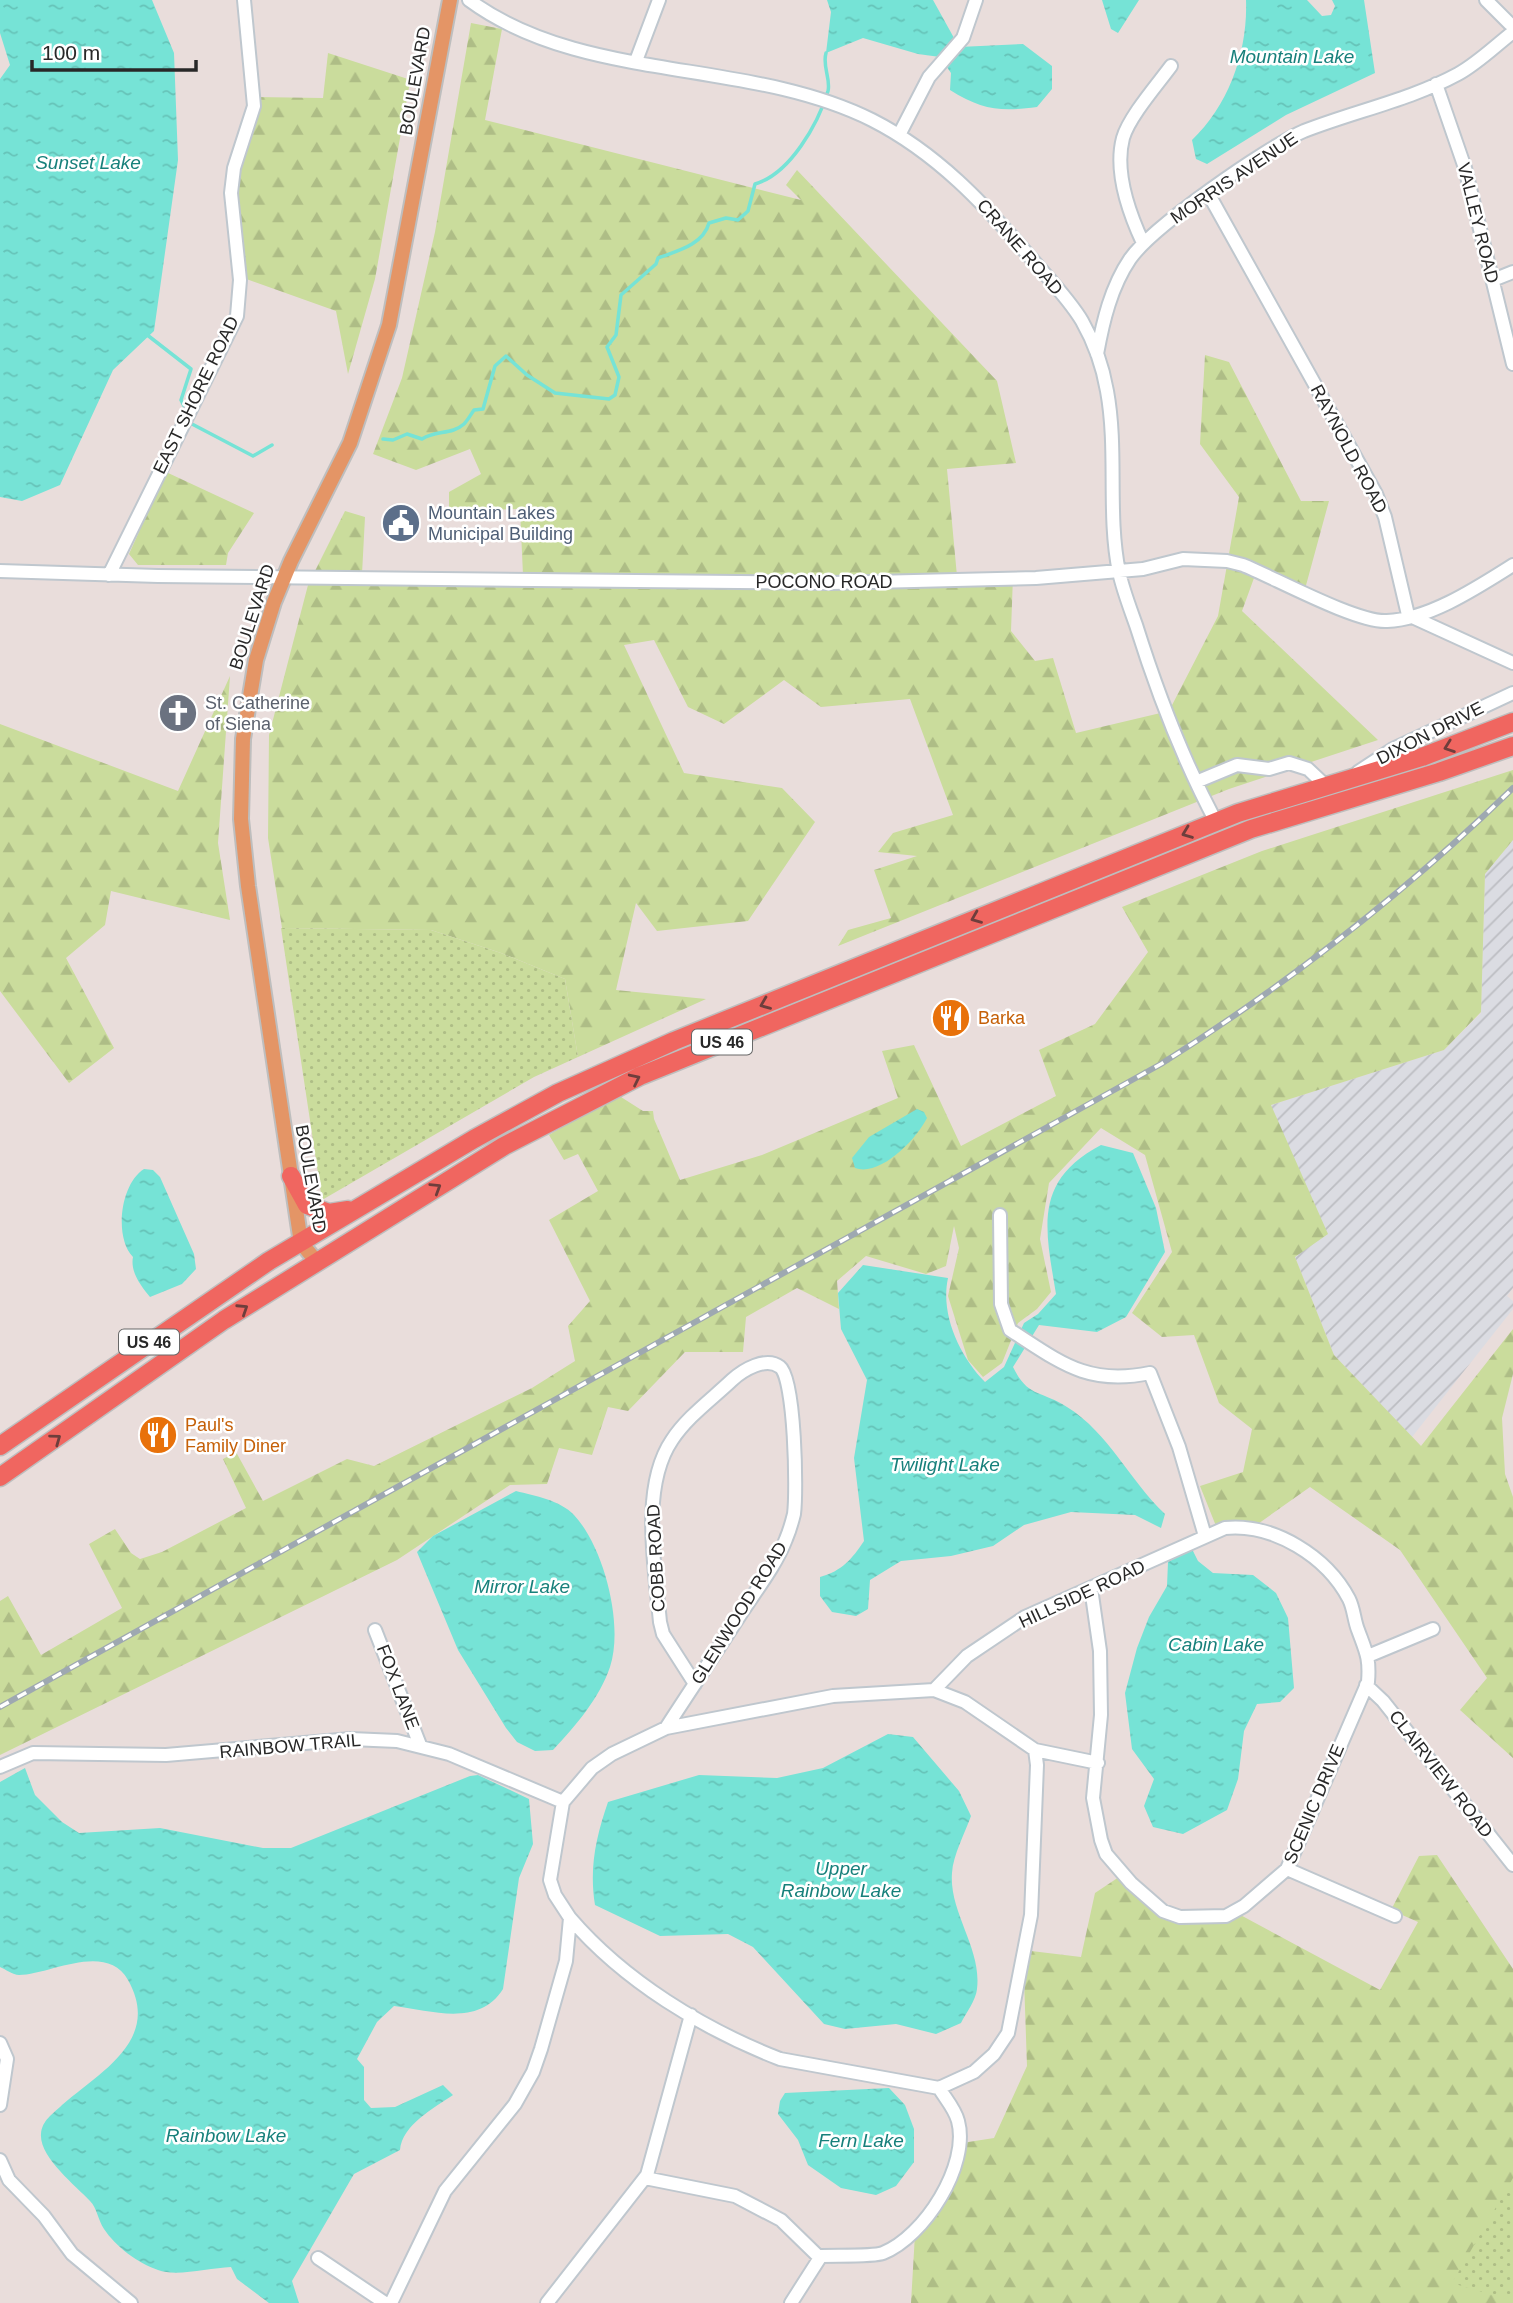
<svg xmlns="http://www.w3.org/2000/svg" width="1513" height="2303" font-family="Helvetica,sans-serif">
<style>
.industrial{fill:url(#industrial-furrows)}
.forest{fill:url(#forest-firs)}
.park{fill:url(#park-dots)}
.water{fill:url(#water-ripples)}
.lines{fill:none;stroke-linecap:round;stroke-linejoin:round}
.stream{stroke:#76e3d6;stroke-width:3.5}
.minor-casing{stroke:#bfc7ce;stroke-width:16}
.major-casing{stroke:#bebebe;stroke-width:18}
.highway-casing{stroke:#bebebe;stroke-width:21}
.minor{stroke:#fff;stroke-width:12}
.major{stroke:#e49566;stroke-width:14}
.highway{stroke:#f06660;stroke-width:18}
.rail-casing{stroke:#9ea8b1;stroke-width:6}
.rail{stroke:#fff;stroke-width:3.5;stroke-dasharray:10;stroke-linecap:butt}
.oneway{stroke:#6e3e3c}
.labels{text-anchor:middle;stroke-width:5;stroke-linejoin:round;paint-order:stroke}
.shield{fill:#fff;stroke:#686868;stroke-width:2}
.shield-label{font-size:16px;font-weight:bold;fill:#282828}
.street-label{font-size:18px;fill:#282828;stroke:#fff}
.service-label{font-size:18px;fill:#4e5e75;stroke:#fff;text-anchor:start}
.worship-label{font-size:18px;fill:#5b616d;stroke:#fff;text-anchor:start}
.food-label{font-size:18px;fill:#c56008;stroke:#fff;text-anchor:start}
.water-label{font-size:19px;font-style:italic;fill:#17807b;stroke:#fff}
</style>
<defs>
<pattern id="industrial-furrows" width="10" height="10" patternUnits="userSpaceOnUse" patternTransform="scale(1.75)"><rect width="10" height="10" fill="#dbdce2"/><path d="M-1 1l2-2M0 10L10 0M9 11l2-2" fill="none" stroke="#bcbdc2"/></pattern>
<pattern id="forest-firs" width="22" height="20" patternUnits="userSpaceOnUse" patternTransform="scale(1.75)"><rect width="22" height="20" fill="#cadc9c"/><path d="M5 1l3.5 6h-7zM16 11l3.5 6h-7z" fill="#aebd86"/></pattern>
<pattern id="park-dots" width="8" height="8" patternUnits="userSpaceOnUse" patternTransform="scale(1.75)"><rect width="8" height="8" fill="#cadc9c"/><path d="M2 2h.1M6 6h.1" fill="none" stroke="#aebd86" stroke-width="1.8" stroke-linecap="round"/></pattern>
<pattern id="water-ripples" width="26" height="14" patternUnits="userSpaceOnUse" patternTransform="scale(1.75)"><rect width="26" height="14" fill="#76e3d6"/><path d="M2 4q2-2 4 0t4 0M15 11q2-2 4 0t4 0" fill="none" stroke="#66c3b8"/></pattern>
</defs>
<rect width="100%" height="100%" fill="#e9dddb"/>
<path class="industrial" d="M 1513,840 L 1513,1288 L 1507,1296 L 1513,1301 L 1513,1309 L 1412,1437 L 1334,1355 L 1295,1257 L 1271,1105 L 1444,1050 L 1481,1013 L 1485,874 Z"/>
<path class="forest" d="M 471,23 L 502,29 L 485,120 L 801,200 L 786,185 L 797,170 L 997,381 L 1016,463 L 947,469 L 957,576 L 1013,576 L 1011,631 L 1035,661 L 1053,658 L 1076,733 L 1169,711 L 1218,616 L 1239,497 L 1200,444 L 1205,355 L 1229,362 L 1301,501 L 1329,501 L 1305,589 L 1258,567 L 1242,611 L 1378,740 L 1229,789 L 838,946 L 848,930 L 891,918 L 874,870 L 917,856 L 878,852 L 893,833 L 953,815 L 910,699 L 821,707 L 784,680 L 724,724 L 688,707 L 654,640 L 624,645 L 684,773 L 782,788 L 815,822 L 748,921 L 657,931 L 636,903 L 616,990 L 706,999 L 578,1057 L 565,979 L 501,953 L 431,930 L 282,928 L 268,838 L 269,735 L 308,585 L 345,511 L 365,517 L 362,574 L 523,575 L 520,509 L 449,511 L 449,492 L 481,474 L 470,449 L 416,470 L 373,454 L 402,378 L 435,232 Z
M 328,53 L 408,79 L 411,76 L 375,279 L 348,374 L 336,311 L 238,276 L 233,180 L 255,97 L 323,98 Z
M 166,472 L 254,513 L 228,553 L 226,565 L 138,565 L 129,554 Z
M 230,676 L 218,843 L 230,920 L 111,891 L 105,925 L 66,958 L 114,1048 L 69,1083 L 0,991 L 0,724 L 178,791 Z
M 1513,770 L 1513,840 L 1485,874 L 1481,1012 L 1444,1050 L 1271,1105 L 1328,1234 L 1295,1257 L 1334,1355 L 1421,1446 L 1513,1329 L 1513,1374 L 1502,1418 L 1505,1474 L 1513,1497 L 1513,1758 L 1460,1710 L 1487,1678 L 1400,1550 L 1310,1487 L 1255,1526 L 1216,1526 L 1200,1486 L 1243,1472 L 1252,1429 L 1219,1403 L 1194,1335 L 1162,1337 L 1132,1313 L 1172,1252 L 1145,1155 L 1101,1128 L 1049,1183 L 1040,1239 L 1051,1292 L 1037,1309 L 1018,1323 L 1002,1363 L 983,1377 L 968,1360 L 948,1296 L 959,1248 L 954,1226 L 946,1266 L 926,1274 L 866,1256 L 837,1281 L 839,1309 L 797,1288 L 746,1317 L 743,1352 L 685,1352 L 628,1411 L 608,1407 L 592,1455 L 559,1448 L 547,1484 L 510,1485 L 397,1560 L 0,1755 L 0,1601 L 8,1596 L 41,1655 L 122,1608 L 89,1544 L 115,1529 L 131,1553 L 140,1559 L 162,1552 L 246,1508 L 223,1459 L 236,1452 L 263,1501 L 347,1459 L 374,1466 L 532,1388 L 575,1361 L 568,1326 L 590,1301 L 549,1220 L 598,1191 L 578,1154 L 564,1160 L 549,1135 L 589,1111 L 621,1097 L 643,1111 L 653,1111 L 654,1119 L 680,1180 L 762,1155 L 898,1098 L 882,1051 L 914,1045 L 961,1146 L 1056,1096 L 1039,1050 L 1095,1024 L 1148,952 L 1122,907 L 1262,851 Z
M 1437,1855 L 1513,1969 L 1513,2303 L 911,2303 L 915,2234 L 962,2143 L 994,2138 L 1027,2066 L 1023,1950 L 1081,1957 L 1095,1893 L 1122,1875 L 1183,1918 L 1233,1911 L 1380,1990 L 1418,1922 L 1391,1910 L 1419,1856 Z"/>
<path class="park" d="M 281,928 L 431,930 L 501,953 L 565,979 L 578,1057 L 534,1077 L 322,1200 Z
M 1513,2178 L 1513,2301 L 1452,2283 Z"/>
<path class="water" d="M 0,0 L 152,0 L 174,53 L 178,160 L 154,331 L 113,370 L 60,485 L 22,501 L 0,497 L 0,79 L 10,65 L 0,33 Z
M 827,0 L 933,0 L 959,47 L 1023,44 L 1052,66 L 1052,89 L 1037,107 C 1000,112 982,110 950,90 L 951,73 L 940,57 L 918,54 L 863,38 L 826,53 L 831,12 Z
M 1102,0 L 1139,0 L 1118,33 L 1111,29 Z
M 1246,0 L 1307,0 L 1322,16 L 1331,15 L 1335,6 L 1332,0 L 1364,0 L 1375,73 L 1286,115 L 1207,164 L 1196,159 L 1192,140 C 1229,105 1248,51 1246,0 Z
M 917,1109 L 924,1112 L 927,1118 C 916,1140 880,1177 855,1168 L 852,1158 L 869,1137 Z
M 1101,1145 L 1133,1153 L 1156,1208 L 1165,1252 L 1126,1317 L 1097,1332 L 1039,1325 L 1013,1367 C 1028,1398 1041,1390 1067,1407 C 1109,1433 1129,1480 1165,1514 L 1161,1528 L 1135,1515 L 1071,1512 L 1024,1525 L 993,1546 L 951,1556 L 901,1561 L 870,1580 L 868,1609 L 856,1616 L 832,1612 L 820,1596 L 820,1577 C 842,1571 852,1559 864,1541 L 854,1458 L 867,1380 L 841,1329 L 838,1293 L 863,1265 L 948,1278 C 940,1315 960,1356 985,1382 L 1004,1367 L 1024,1323 L 1038,1314 L 1056,1294 C 1045,1228 1033,1181 1101,1145 Z
M 144,1169 L 153,1170 L 160,1177 L 194,1254 L 196,1269 L 182,1284 L 150,1297 C 141,1286 130,1272 133,1257 C 114,1238 120,1184 144,1169 Z
M 516,1491 C 535,1496 560,1500 574,1515 C 604,1547 624,1625 610,1667 C 600,1697 575,1727 553,1750 L 535,1751 L 517,1742 L 506,1728 L 458,1650 L 417,1552 L 433,1536 Z
M 1192,1549 L 1198,1561 L 1213,1573 L 1253,1575 L 1276,1593 L 1288,1618 L 1294,1688 L 1280,1702 L 1257,1704 L 1244,1731 L 1238,1779 L 1227,1810 L 1183,1834 L 1153,1827 L 1144,1806 L 1154,1779 L 1132,1749 L 1125,1693 L 1137,1648 L 1149,1617 L 1167,1586 L 1168,1562 Z
M 888,1734 L 913,1737 L 959,1791 L 971,1816 C 965,1833 953,1855 952,1873 C 949,1913 982,1948 977,1989 C 976,2000 966,2013 961,2023 L 936,2034 L 896,2024 L 845,2029 L 824,2024 L 753,1947 L 728,1934 L 660,1936 L 595,1905 C 589,1868 596,1837 608,1802 L 699,1775 L 777,1778 L 823,1768 Z
M 25,1768 L 35,1795 L 62,1822 L 79,1833 L 160,1828 L 263,1848 L 291,1848 L 470,1776 L 478,1775 L 529,1799 L 533,1844 L 519,1878 L 503,1989 C 479,2027 433,2011 394,2006 L 377,2022 L 357,2059 L 364,2067 L 364,2100 L 371,2108 L 395,2107 L 443,2085 L 453,2095 C 434,2108 402,2125 400,2150 L 354,2174 L 292,2281 L 299,2303 L 269,2303 L 237,2279 L 231,2267 C 209,2268 176,2277 158,2270 C 138,2263 116,2247 104,2229 C 98,2220 97,2208 90,2201 C 76,2186 39,2157 41,2134 C 42,2120 53,2114 62,2105 C 100,2072 162,2040 128,1980 C 106,1941 49,1975 19,1975 C 13,1975 5,1969 0,1967 L 0,1782 Z
M 889,2088 L 905,2105 L 914,2129 L 914,2162 L 896,2186 L 876,2195 L 841,2188 L 808,2165 L 798,2140 L 778,2114 L 780,2101 L 785,2093 Z"/>
<g class="lines">
<path class="stream" d="M 146,334 L 191,369 L 181,400 L 184,406
M 192,424 L 253,456 L 272,445
M 383,439 L 393,440 L 407,434 L 422,439 C 435,430 452,435 464,424 C 468,420 471,414 474,410 L 483,409 L 495,366 L 506,356 L 527,375 L 555,393 L 609,399 L 615,395 L 619,377 L 607,347 L 616,335 L 621,295 L 656,264 L 658,258 C 677,251 703,245 709,223 L 726,218 L 738,220 L 748,211 L 755,184 C 790,174 818,124 828,91 C 831,79 822,66 826,53"/>
<g class="minor-casing">
<path id="minor" d="M 469,0 C 583,84 746,57 872,120 C 937,153 984,204 1031,258 C 1048,278 1069,299 1082,321 C 1094,342 1103,368 1107,391 C 1118,451 1107,513 1119,572 C 1123,590 1130,608 1136,625 C 1157,692 1183,760 1216,822
M 1486,0 L 1510,24
M 636,61 L 659,0
M 1436,84 L 1465,168 L 1513,364
M 899,135 L 929,77 L 963,38 L 976,0
M 1208,193 L 1376,494 L 1385,517 L 1408,615 L 1513,663
M 1143,243 C 1129,213 1114,172 1123,138 C 1129,117 1157,85 1171,66
M 1493,280 L 1513,272
M 1097,354 C 1103,321 1111,287 1130,259 C 1152,227 1267,147 1304,131 C 1355,111 1410,100 1458,74 C 1478,63 1495,46 1513,32
M 0,571 L 158,576 L 831,583 L 1036,578 L 1143,569 L 1183,559 L 1227,561 L 1243,565 C 1275,578 1357,623 1387,621 C 1430,619 1478,587 1513,565
M 109,575 L 237,316 L 240,280 L 231,193 L 234,168 L 254,106 L 244,0
M 1358,772 L 1393,749 L 1513,693
M 1196,782 L 1237,765 L 1269,769 L 1289,763 L 1308,769 L 1325,785
M 1000,1215 L 1001,1304 L 1010,1330 C 1060,1362 1087,1386 1150,1373 L 1179,1447 L 1205,1536
M 375,1630 L 420,1745
M 1368,1656 L 1433,1629
M 1366,1685 L 1383,1701 L 1513,1865
M 934,1690 L 967,1656 L 1025,1617 L 1225,1528 C 1274,1523 1327,1557 1349,1599 C 1354,1609 1354,1620 1358,1630 C 1366,1652 1370,1658 1368,1682 L 1287,1869 L 1244,1906 L 1226,1916 L 1180,1917 L 1163,1911 L 1131,1883 L 1106,1854 L 1101,1840 L 1093,1798 L 1101,1715 L 1100,1651 L 1091,1588
M 666,1728 C 691,1689 717,1651 742,1612 C 757,1589 776,1565 786,1539 C 789,1532 792,1522 794,1514 C 797,1492 795,1378 780,1367 C 766,1356 743,1370 732,1380 C 712,1399 687,1417 672,1440 C 640,1487 655,1568 660,1622 L 663,1634 L 695,1684
M 1035,1750 L 1098,1763
M 0,1767 L 33,1753 L 166,1755 L 351,1739 L 397,1741 L 449,1754 L 563,1802
M 563,1802 L 592,1768 L 612,1754 L 666,1728 L 833,1696 L 934,1690 L 965,1702 L 1035,1750 L 1037,1765 L 1031,1915 L 1008,2033 L 994,2054 L 974,2072 L 939,2088 L 780,2059 C 703,2029 624,1981 570,1918
M 1287,1869 L 1395,1916
M 0,2043 L 7,2059 L 0,2105
M 0,2160 L 9,2180 L 44,2216 L 72,2254 L 131,2303
M 645,2178 L 735,2196 L 781,2220 L 818,2256 C 832,2255 873,2257 883,2253 C 924,2237 970,2165 958,2121 C 955,2109 945,2098 939,2088
M 318,2258 L 385,2303
M 391,2303 L 445,2191 L 515,2104 L 533,2072 L 541,2049 L 566,1961 L 570,1918 L 555,1895 L 550,1880 L 563,1802
M 547,2303 L 647,2175 L 691,2015
M 791,2303 L 821,2256"/>
</g>
<g class="major-casing">
<path id="major" d="M 317,1262 L 301,1243 L 248,886 L 241,819 L 243,739 L 256,660 L 274,602 L 291,561 L 350,443 L 389,325 L 450,0"/>
</g>
<g class="highway-casing">
<path id="highway" d="M 291,1176 L 307,1205 L 329,1213 L 348,1210
M 0,1446 L 269,1261 L 474,1139 L 558,1093 L 674,1041 L 1238,813 L 1422,757 L 1513,722
M 0,1477 L 224,1320 L 504,1146 L 640,1076 L 1251,829 L 1439,772 L 1513,746"/>
</g>
<use href="#minor" class="minor"/>
<use href="#major" class="major"/>
<use href="#highway" class="highway"/>
<g class="rail-casing">
<path id="rail" d="M 0,1707 L 1161,1064 C 1289,983 1405,893 1513,788"/>
</g>
<use href="#rail" class="rail"/>
</g>
<defs><path id="oneway-chevron" d="M-2-3.5L2.5 0L-2 3.5" fill="none" stroke-width="1.6" stroke-linecap="round" stroke-linejoin="round" transform="scale(1.75)"/></defs>
<g class="oneway">
<use href="#oneway-chevron" transform="translate(1449 747) rotate(160)"/>
<use href="#oneway-chevron" transform="translate(1187 833) rotate(159)"/>
<use href="#oneway-chevron" transform="translate(976 918) rotate(158)"/>
<use href="#oneway-chevron" transform="translate(765 1004) rotate(158)"/>
<use href="#oneway-chevron" transform="translate(635 1079) rotate(-26)"/>
<use href="#oneway-chevron" transform="translate(436 1188) rotate(-32)"/>
<use href="#oneway-chevron" transform="translate(243 1309) rotate(-33)"/>
<use href="#oneway-chevron" transform="translate(56 1439) rotate(-36)"/>
</g>
<defs>
<g id="civic-disc" transform="scale(2.0125)"><circle r="9.5" fill="#5c6f8a" stroke="#fff"/><path d="M-.6-6.5H3V-4.5H.6V-3L4-1V1h2V6H-6V1h2V-1L-.6-3ZM-1.2 2.5V6h2.4V2.5Z" fill="#fff"/></g>
<g id="church-disc" transform="scale(2.0125)"><circle r="9.5" fill="#6b7280" stroke="#fff"/><path d="M-1.2-6h2.4v3.5h3.3v2.4h-3.3V6h-2.4V-.1h-3.3v-2.4h3.3Z" fill="#fff"/></g>
<g id="restaurant-disc" transform="scale(2.0125)"><circle r="9.5" fill="#e8710a" stroke="#fff"/><path d="M-5-6h1v4h1v-4h1v4h1v-4h1v5L-1.5 .5V6h-2V.5L-5-1ZM5-6V6H3V1.5H1.5Q1.5-4 5-6Z" fill="#fff"/></g>
</defs>
<g fill-rule="evenodd">
<use href="#civic-disc" x="401" y="523"/>
<use href="#church-disc" x="178" y="713"/>
<use href="#restaurant-disc" x="951" y="1018"/>
<use href="#restaurant-disc" x="158" y="1435"/>
</g>
<g class="labels">
<g class="shield">
<rect x="692" y="1029.5" width="60" height="25" rx="5"/>
<rect x="119" y="1329.5" width="60" height="25" rx="5"/>
</g>
<g class="shield-label">
<text x="722" y="1048">US 46</text>
<text x="149" y="1348">US 46</text>
</g>
<g class="street-label">
<text transform="translate(415 81) rotate(-80)" y="6">BOULEVARD</text>
<text transform="translate(1234 178) rotate(-34)" y="6">MORRIS AVENUE</text>
<text transform="translate(1478 223) rotate(76)" y="6">VALLEY ROAD</text>
<text transform="translate(1020 247) rotate(49)" y="6">CRANE ROAD</text>
<text transform="translate(196 395) rotate(-64)" y="6">EAST SHORE ROAD</text>
<text transform="translate(1349 449) rotate(62)" y="6">RAYNOLD ROAD</text>
<text x="824" y="588">POCONO ROAD</text>
<text transform="translate(252 617) rotate(-72)" y="6">BOULEVARD</text>
<text transform="translate(1430 733) rotate(-27)" y="6">DIXON DRIVE</text>
<text transform="translate(311 1179) rotate(80)" y="6">BOULEVARD</text>
<text transform="translate(656 1558) rotate(-93)" y="6">COBB ROAD</text>
<text transform="translate(1082 1594) rotate(-25)" y="6">HILLSIDE ROAD</text>
<text transform="translate(739 1613) rotate(-58)" y="6">GLENWOOD ROAD</text>
<text transform="translate(398 1687) rotate(69)" y="6">FOX LANE</text>
<text transform="translate(290 1746) rotate(-5)" y="6">RAINBOW TRAIL</text>
<text transform="translate(1441 1774) rotate(52)" y="6">CLAIRVIEW ROAD</text>
<text transform="translate(1314 1804) rotate(-67)" y="6">SCENIC DRIVE</text>
</g>
<g class="service-label">
<text x="428" y="519">Mountain Lakes<tspan x="428" dy="21">Municipal Building</tspan></text>
</g>
<g class="worship-label">
<text x="205" y="709">St. Catherine<tspan x="205" dy="21">of Siena</tspan></text>
</g>
<g class="food-label">
<text x="978" y="1024">Barka</text>
<text x="185" y="1431">Paul's<tspan x="185" dy="21">Family Diner</tspan></text>
</g>
<g class="water-label">
<text x="1292" y="63">Mountain Lake</text>
<text x="88" y="169">Sunset Lake</text>
<text x="945" y="1471">Twilight Lake</text>
<text x="522" y="1593">Mirror Lake</text>
<text x="1216" y="1651">Cabin Lake</text>
<text x="841" y="1875">Upper<tspan x="841" dy="22">Rainbow Lake</tspan></text>
<text x="226" y="2142">Rainbow Lake</text>
<text x="861" y="2147">Fern Lake</text>
</g>
</g>
<path d="M32 60v10h164v-10" fill="none" stroke="#282828" stroke-width="3.5"/>
<text x="42" y="60" font-size="21" fill="#282828" stroke="#ffffff" stroke-width="5" paint-order="stroke">100 m</text>
</svg>
